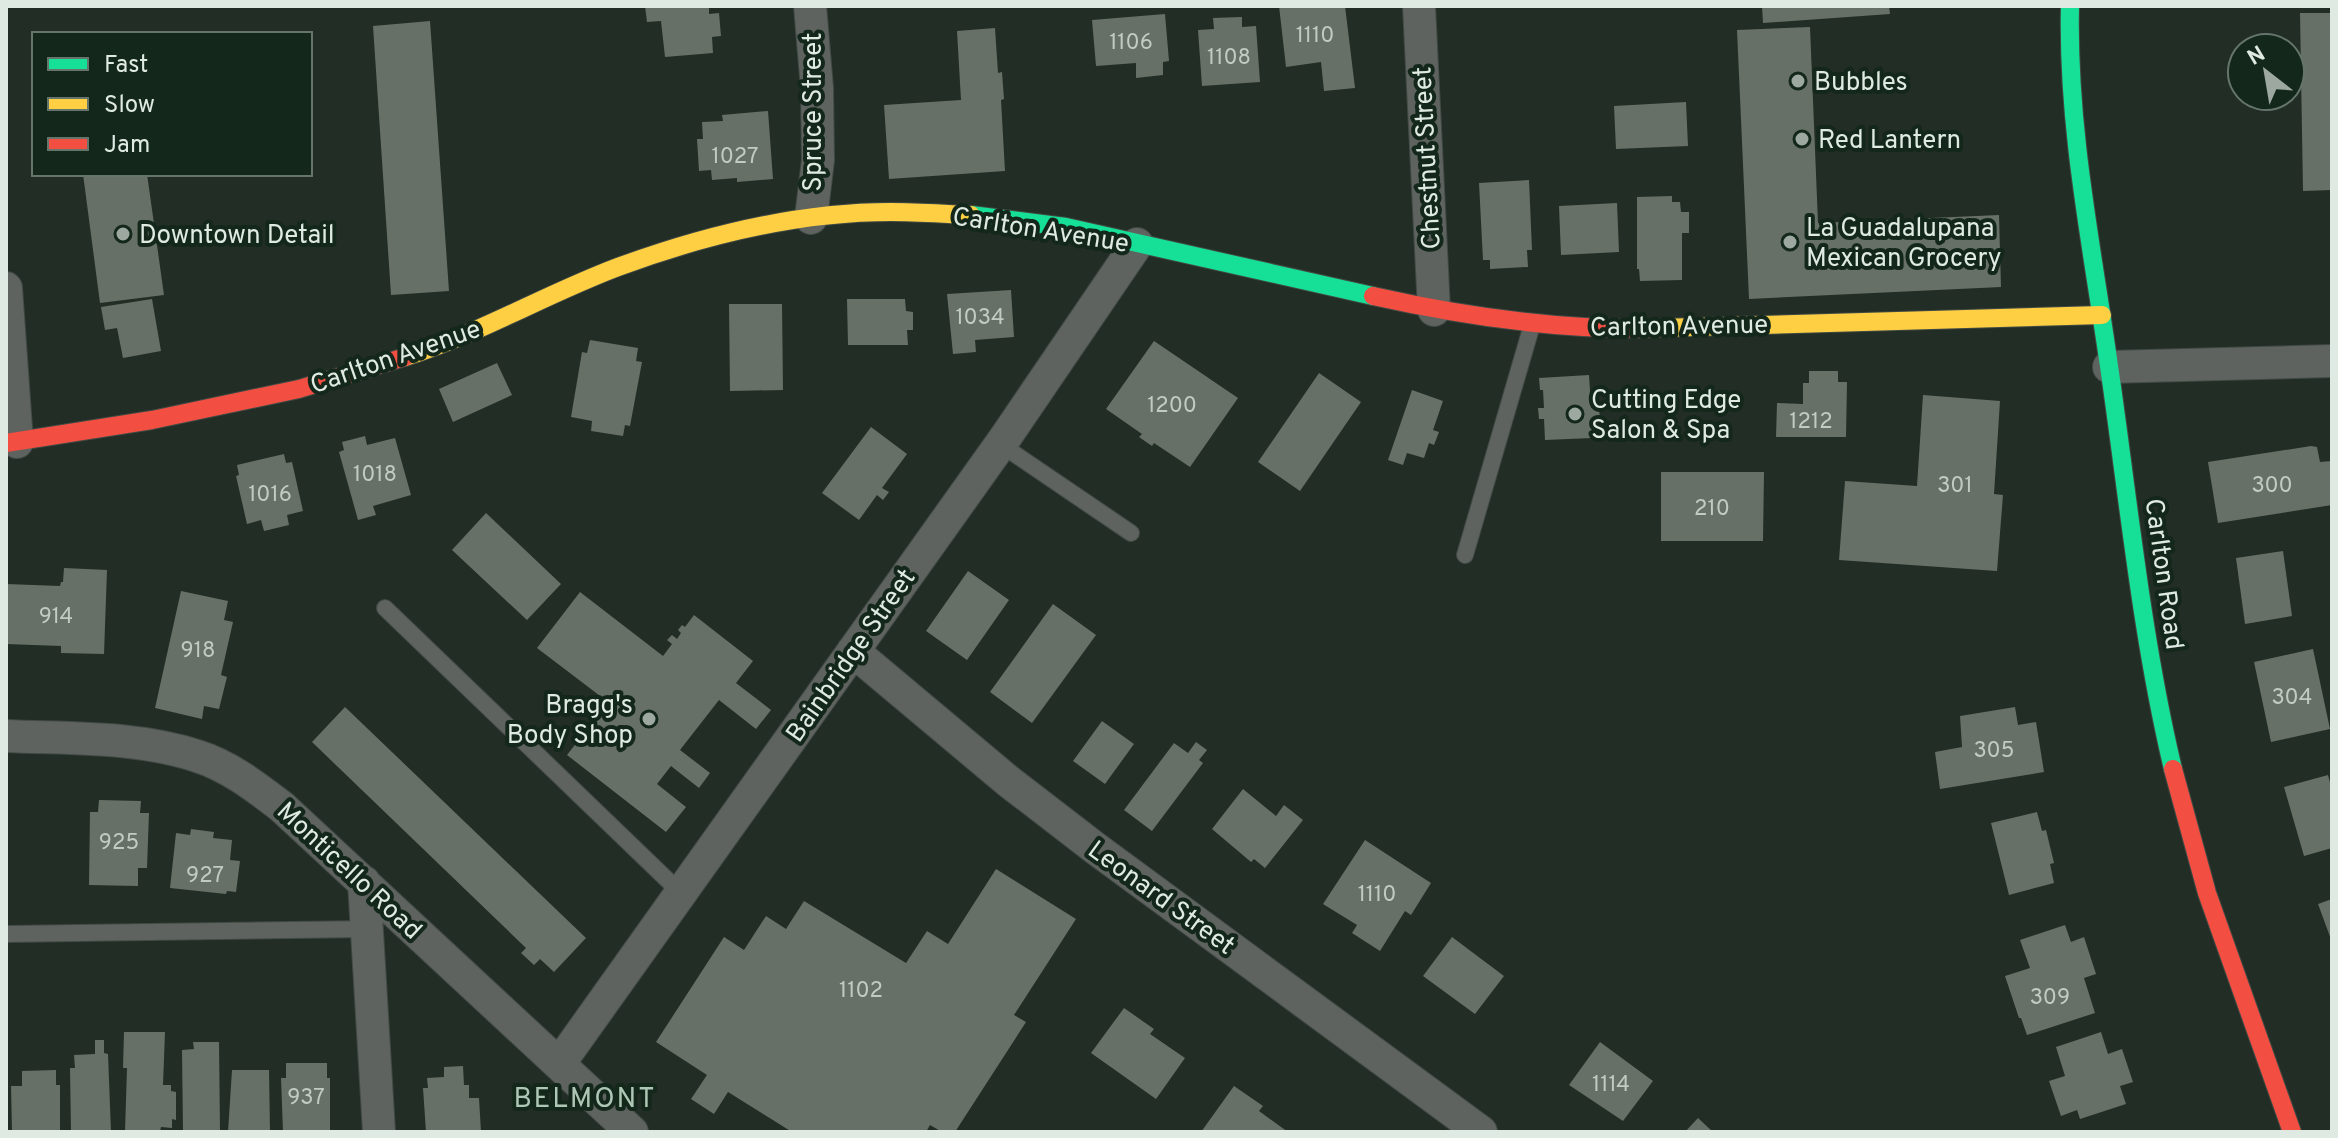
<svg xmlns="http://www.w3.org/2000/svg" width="2338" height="1138" font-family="Overpass,sans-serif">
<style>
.building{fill:#677066}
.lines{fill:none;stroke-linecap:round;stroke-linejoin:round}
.lane-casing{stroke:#414a44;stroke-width:18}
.street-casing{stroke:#414a44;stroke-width:34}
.fast-casing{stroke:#414a44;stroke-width:20}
.slow-casing{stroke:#414a44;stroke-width:20}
.jam-casing{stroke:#414a44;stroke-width:20}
.lane{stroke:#5e6360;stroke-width:16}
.street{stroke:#5e6360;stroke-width:32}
.fast{stroke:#16e098;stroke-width:18}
.slow{stroke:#ffcf43;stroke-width:18}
.jam{stroke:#f24e42;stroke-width:18}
.poi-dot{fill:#9ca8a0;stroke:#14271b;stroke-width:3}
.labels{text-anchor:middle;stroke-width:8;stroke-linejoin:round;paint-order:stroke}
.number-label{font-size:22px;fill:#c0ccc3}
.poi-label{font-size:26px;fill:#deeae2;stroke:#14271b;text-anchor:start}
.street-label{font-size:26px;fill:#deeae2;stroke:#14271b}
.neighbourhood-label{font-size:28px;letter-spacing:2px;fill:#aec6b5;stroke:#14271b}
</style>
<rect width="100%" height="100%" fill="#222d25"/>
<path class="building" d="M 645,6 L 709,6 L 709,14 L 719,13 L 721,36 L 712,37 L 713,53 L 665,57 L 661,21 L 647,22 Z
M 1279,6 L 1345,6 L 1355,88 L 1324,91 L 1321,62 L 1286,67 Z
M 1762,6 L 1889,6 L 1890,14 L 1763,23 Z
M 2300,13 L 2332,13 L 2332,190 L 2303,191 Z
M 1165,14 L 1169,61 L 1163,62 L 1163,75 L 1136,78 L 1136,63 L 1096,66 L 1092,20 Z
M 1242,17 L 1242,27 L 1256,26 L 1260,82 L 1202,86 L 1198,30 L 1214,29 L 1213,18 Z
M 430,21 L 449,291 L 391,295 L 373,26 Z
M 1810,27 L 1818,223 L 1999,215 L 2001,287 L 1749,299 L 1737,30 Z
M 995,28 L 998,73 L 1002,72 L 1004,99 L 1001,100 L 1005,171 L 889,179 L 884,105 L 961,100 L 957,31 Z
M 1686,102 L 1688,146 L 1616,149 L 1614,106 Z
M 768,111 L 773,179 L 737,182 L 737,178 L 712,180 L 711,170 L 699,171 L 697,139 L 703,139 L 702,122 L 723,121 L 722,115 Z
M 83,174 L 147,174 L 164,295 L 100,303 Z
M 1529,180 L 1532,250 L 1527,250 L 1528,267 L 1490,269 L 1490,260 L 1483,260 L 1479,183 Z
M 1672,196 L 1672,202 L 1680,202 L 1681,212 L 1689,212 L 1689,233 L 1682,233 L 1682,280 L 1640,281 L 1639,269 L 1637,269 L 1637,197 Z
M 1617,203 L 1619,252 L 1561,255 L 1559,206 Z
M 1011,290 L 1014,337 L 975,340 L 976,352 L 953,354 L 947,294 Z
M 152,299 L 161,351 L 123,358 L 117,328 L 105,330 L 101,307 Z
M 847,299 L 905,299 L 906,311 L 913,312 L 913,330 L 907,330 L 908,345 L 848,345 Z
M 729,304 L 782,304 L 783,390 L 730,391 Z
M 590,340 L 638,348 L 636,361 L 642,362 L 630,426 L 625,425 L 623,436 L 591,431 L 592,421 L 571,417 L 582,352 L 587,353 Z
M 1154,341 L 1238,398 L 1190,467 L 1154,443 L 1152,446 L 1139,437 L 1142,434 L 1106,409 Z
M 497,363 L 512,395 L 453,422 L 439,389 Z
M 1809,371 L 1838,371 L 1838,382 L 1847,382 L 1846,437 L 1776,437 L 1777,403 L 1803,404 L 1803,383 L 1809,383 Z
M 1319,373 L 1361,402 L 1300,491 L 1258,462 Z
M 1589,375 L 1591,408 L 1599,408 L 1601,431 L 1591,431 L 1592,438 L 1545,440 L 1544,419 L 1539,419 L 1538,408 L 1544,408 L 1543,390 L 1540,390 L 1539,378 Z
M 1412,390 L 1443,401 L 1433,430 L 1439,432 L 1434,445 L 1429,443 L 1424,458 L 1407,453 L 1403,465 L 1388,460 Z
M 1923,395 L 2000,401 L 1994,494 L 2003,495 L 1997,571 L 1839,560 L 1845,481 L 1917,486 Z
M 871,427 L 907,454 L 882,488 L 889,492 L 883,500 L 877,495 L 859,520 L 822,493 Z
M 365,436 L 367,445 L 395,438 L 411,495 L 373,506 L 376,515 L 358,520 L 339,452 L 344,450 L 342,442 Z
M 2311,446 L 2317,447 L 2320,462 L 2332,461 L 2332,505 L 2218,523 L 2208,462 Z
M 284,454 L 286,463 L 292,462 L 303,511 L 287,515 L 289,525 L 264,531 L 261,520 L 247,524 L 236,476 L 239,475 L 237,465 Z
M 1661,472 L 1764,472 L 1763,541 L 1661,541 Z
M 486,513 L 561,584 L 527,620 L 452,550 Z
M 2283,551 L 2292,616 L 2245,624 L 2236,558 Z
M 64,568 L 107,570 L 104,654 L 61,653 L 61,646 L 6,644 L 6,584 L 60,586 L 61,582 L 63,582 Z
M 968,571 L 1009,600 L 967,660 L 926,631 Z
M 181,591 L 228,601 L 224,620 L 233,622 L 221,675 L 227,677 L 219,709 L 204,706 L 202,719 L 155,708 Z
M 580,592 L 663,656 L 672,644 L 667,640 L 672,635 L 677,639 L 681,633 L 678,630 L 682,625 L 685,627 L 694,615 L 753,661 L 736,683 L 771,710 L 756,729 L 719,700 L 680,750 L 710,773 L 699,788 L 671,766 L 657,784 L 686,807 L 666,832 L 567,755 L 608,702 L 537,648 Z
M 1053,604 L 1096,635 L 1032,723 L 990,692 Z
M 2313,649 L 2330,729 L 2271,742 L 2254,662 Z
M 345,707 L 586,938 L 554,972 L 540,959 L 534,965 L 521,953 L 526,948 L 312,742 Z
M 2015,707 L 2018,725 L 2036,722 L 2044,772 L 1940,789 L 1935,752 L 1962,747 L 1960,716 Z
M 1102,721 L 1134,744 L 1105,784 L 1073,761 Z
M 1196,742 L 1207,750 L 1199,760 L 1203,763 L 1152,831 L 1124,810 L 1174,743 L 1188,753 Z
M 2328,775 L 2332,790 L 2332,848 L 2304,856 L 2284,787 Z
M 1243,789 L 1276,816 L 1284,805 L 1303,820 L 1265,868 L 1254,859 L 1251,862 L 1212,829 Z
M 99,800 L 141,801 L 140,813 L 149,813 L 147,868 L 138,868 L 138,886 L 89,885 L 90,812 L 98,812 Z
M 2037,812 L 2042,831 L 2046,830 L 2054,863 L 2050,864 L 2054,883 L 2009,895 L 1991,823 Z
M 191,829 L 214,832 L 213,838 L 232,840 L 230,860 L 240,861 L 236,892 L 227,891 L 226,894 L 170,888 L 176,833 L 190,835 Z
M 1365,840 L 1431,883 L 1411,915 L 1405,911 L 1380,951 L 1352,933 L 1357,925 L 1323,904 Z
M 996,869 L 1076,919 L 1014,1015 L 1026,1022 L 955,1132 L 942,1132 L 930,1125 L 926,1132 L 792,1132 L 728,1092 L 714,1114 L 691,1099 L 707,1075 L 656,1042 L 724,937 L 744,950 L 766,916 L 786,929 L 804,901 L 906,963 L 927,931 L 948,944 Z
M 2332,899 L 2332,942 L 2318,904 Z
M 2065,925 L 2071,942 L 2084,937 L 2096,974 L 2084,978 L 2095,1013 L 2027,1035 L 2021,1018 L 2019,1018 L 2005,976 L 2030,968 L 2020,940 Z
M 1452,937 L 1504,976 L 1475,1014 L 1423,976 Z
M 1124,1008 L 1154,1029 L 1150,1034 L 1185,1058 L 1156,1099 L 1091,1053 Z
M 124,1032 L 165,1032 L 163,1085 L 171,1085 L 171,1091 L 176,1092 L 176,1120 L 172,1119 L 172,1128 L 161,1127 L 160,1132 L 125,1132 L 127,1068 L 123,1068 Z
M 2101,1032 L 2108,1054 L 2122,1049 L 2133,1082 L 2120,1086 L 2126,1104 L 2080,1119 L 2077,1110 L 2061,1116 L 2049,1081 L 2065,1076 L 2056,1047 Z
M 95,1040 L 104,1040 L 104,1053 L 108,1054 L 111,1132 L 71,1132 L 70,1068 L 75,1068 L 74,1055 L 95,1054 Z
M 193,1042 L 219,1042 L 220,1132 L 183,1132 L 182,1050 L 194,1049 Z
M 1600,1042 L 1653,1081 L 1623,1121 L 1569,1085 Z
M 286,1063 L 327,1063 L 327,1078 L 330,1078 L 330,1132 L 283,1132 L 281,1078 L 286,1078 Z
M 463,1066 L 464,1085 L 469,1085 L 469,1098 L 479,1098 L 481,1132 L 426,1132 L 423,1088 L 428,1088 L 427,1078 L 444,1077 L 444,1067 Z
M 56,1070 L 56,1085 L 60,1085 L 60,1132 L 12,1132 L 11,1086 L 22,1086 L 22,1071 Z
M 232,1070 L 269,1070 L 270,1132 L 228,1132 Z
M 1234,1086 L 1263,1106 L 1259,1111 L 1288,1132 L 1201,1132 Z
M 1698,1118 L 1713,1132 L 1685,1132 Z"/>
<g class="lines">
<g class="lane-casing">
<path id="lane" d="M 1000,444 L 1131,533
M 1465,555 L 1532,325
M 385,608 L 681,893
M 6,934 L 367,929"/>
</g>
<g class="street-casing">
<path id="street" d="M 810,6 L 817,88 L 818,160 L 811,218
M 1419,6 L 1434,310
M 6,288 L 17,442
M 2109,367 L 2332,361
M 853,651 L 1008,781 L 1095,848 L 1481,1132
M 6,736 C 70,739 136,736 197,756 C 229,766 256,787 282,807 L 632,1132
M 364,882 L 379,1132
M 559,1064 L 1005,438 L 1137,244"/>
</g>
<g class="fast-casing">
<path id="fast" d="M 2070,6 C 2067,130 2093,251 2110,373 C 2129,505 2142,639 2173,769
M 971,215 L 1066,227 L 1373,296"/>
</g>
<g class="slow-casing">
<path id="slow" d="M 1660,328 L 2102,315
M 405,357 C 479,334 546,294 618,267 C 705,235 798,212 891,212 C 918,212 944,214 971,215"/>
</g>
<g class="jam-casing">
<path id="jam" d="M 1373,296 C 1467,317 1563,331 1660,328
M 6,443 L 152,420 L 299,389 L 405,357
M 2173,769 L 2207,893 L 2292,1132"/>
</g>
<use href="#lane" class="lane"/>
<use href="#street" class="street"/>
<use href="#fast" class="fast"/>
<use href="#slow" class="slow"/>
<use href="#jam" class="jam"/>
</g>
<g class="poi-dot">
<circle cx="1798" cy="81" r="8"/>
<circle cx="1802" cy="139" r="8"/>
<circle cx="123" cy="234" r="8"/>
<circle cx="1790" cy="242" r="8"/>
<circle cx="1575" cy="414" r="8"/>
<circle cx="649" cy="719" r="8"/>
</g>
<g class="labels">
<g class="number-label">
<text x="1315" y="42">1110</text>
<text x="1131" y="49">1106</text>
<text x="1229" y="64">1108</text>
<text x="735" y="163">1027</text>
<text x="980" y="324">1034</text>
<text x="1172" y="412">1200</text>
<text x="1811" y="428">1212</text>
<text x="375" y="481">1018</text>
<text x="1955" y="492">301</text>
<text x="2272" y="492">300</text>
<text x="270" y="501">1016</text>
<text x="1712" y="515">210</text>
<text x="56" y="623">914</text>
<text x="198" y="657">918</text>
<text x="2292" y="704">304</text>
<text x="1994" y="757">305</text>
<text x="119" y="849">925</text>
<text x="205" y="882">927</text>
<text x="1377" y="901">1110</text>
<text x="861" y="997">1102</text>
<text x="2050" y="1004">309</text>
<text x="1611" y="1091">1114</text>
<text x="306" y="1104">937</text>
</g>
<g class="poi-label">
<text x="1814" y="90">Bubbles</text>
<text x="1818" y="148">Red Lantern</text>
<text x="1806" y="236">La Guadalupana<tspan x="1806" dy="30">Mexican Grocery</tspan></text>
<text x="139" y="243">Downtown Detail</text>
<text x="1591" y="408">Cutting Edge<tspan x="1591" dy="30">Salon &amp; Spa</tspan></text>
<text x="633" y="713" text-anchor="end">Bragg's<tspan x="633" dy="30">Body Shop</tspan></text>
</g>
<g class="street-label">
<text transform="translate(812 112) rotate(-90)" y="9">Spruce Street</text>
<text transform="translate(1426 158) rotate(-93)" y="9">Chestnut Street</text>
<text transform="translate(1041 229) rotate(9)" y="9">Carlton Avenue</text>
<text transform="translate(1679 325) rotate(-1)" y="9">Carlton Avenue</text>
<text transform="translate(395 356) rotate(-19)" y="9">Carlton Avenue</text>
<text transform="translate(2165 574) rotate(82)" y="9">Carlton Road</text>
<text transform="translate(850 655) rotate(-55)" y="9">Bainbridge Street</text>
<text transform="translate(350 870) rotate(43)" y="9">Monticello Road</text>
<text transform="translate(1162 897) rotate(36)" y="9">Leonard Street</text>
</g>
<g class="neighbourhood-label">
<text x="585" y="1107">BELMONT</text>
</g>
</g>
<rect width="2338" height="1138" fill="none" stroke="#deeae2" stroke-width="16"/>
<rect x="32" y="32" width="280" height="144" fill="#14271b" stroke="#65756b" stroke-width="2"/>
<rect x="48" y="58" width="40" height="12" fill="#16e098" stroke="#65756b" stroke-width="2"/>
<text x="104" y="72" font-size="24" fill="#deeae2">Fast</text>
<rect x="48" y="98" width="40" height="12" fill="#ffcf43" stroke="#65756b" stroke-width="2"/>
<text x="104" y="112" font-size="24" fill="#deeae2">Slow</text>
<rect x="48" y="138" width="40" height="12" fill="#f24e42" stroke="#65756b" stroke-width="2"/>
<text x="104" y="152" font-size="24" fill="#deeae2">Jam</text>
<g transform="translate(2266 72) rotate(329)"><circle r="38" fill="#14271b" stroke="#65756b" stroke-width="2"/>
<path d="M0-6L14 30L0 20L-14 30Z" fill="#9ca8a0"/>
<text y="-12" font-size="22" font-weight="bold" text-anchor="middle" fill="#deeae2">N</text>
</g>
</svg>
